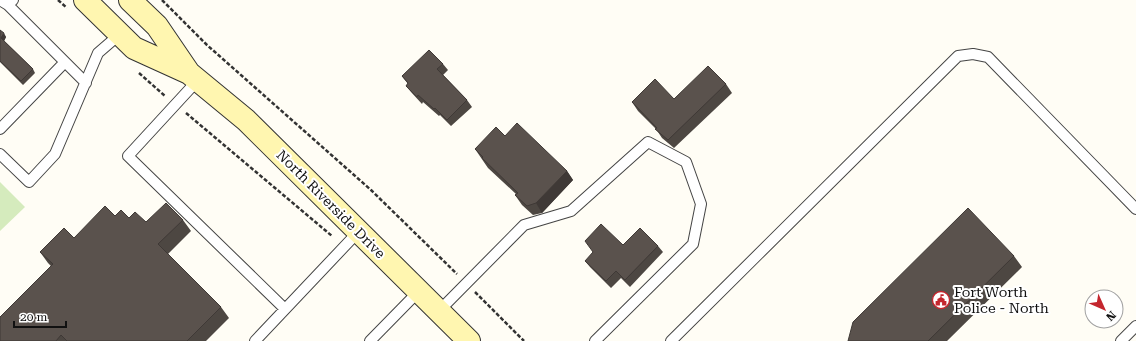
<svg xmlns="http://www.w3.org/2000/svg" width="1136" height="341" font-family="'Roboto Serif',serif">
<style>
.green{fill:#d5ebbd}
.lines{fill:none;stroke-linecap:round;stroke-linejoin:round}
.lane-casing{stroke:#444;stroke-width:12}
.secondary-casing{stroke:#333;stroke-width:24}
.path{stroke:#333;stroke-width:2.5;stroke-dasharray:4 2;stroke-linecap:butt}
.lane{stroke:#fff;stroke-width:10}
.secondary{stroke:#fff6b0;stroke-width:22}
.wall{fill:#4d4742}
.shaded-wall{fill:#3f3936}
.building{fill:#5a524d;stroke:#3f3936}
.labels{text-anchor:middle;stroke-width:4;stroke-linejoin:round;paint-order:stroke}
.street-label{font-size:14px;fill:#111;stroke:#fff}
.poi-label{font-size:14px;fill:#111;stroke:#fff;text-anchor:start}
</style>
<rect width="100%" height="100%" fill="#fffdf5"/>
<path class="green" d="M 0,182 L 25,207 L 0,231 Z"/>
<g class="lines">
<g class="lane-casing">
<path id="lane" d="M 0,0 L 8,5 L 13,0
M 8,5 L 86,83
M 197,81 L 128,156 L 285,309
M 0,129 L 65,62
M 0,154 L 29,182 L 55,154 L 98,53 L 120,34
M 439,311 L 524,225 L 571,211 L 648,142 L 686,162 L 701,204 L 693,244 L 595,341
M 255,341 L 359,231
M 370,341 L 419,291
M 671,341 L 958,56 L 973,54 L 988,57 L 1136,209
M 1121,341 L 1136,326"/>
</g>
<g class="secondary-casing">
<path id="secondary" d="M 85,0 L 134,48 L 189,73
M 130,0 L 157,26 L 189,73 L 246,120 L 469,341"/>
</g>
<path class="path" d="M 58,0 L 67,8
M 162,0 L 207,45 L 371,190 L 457,274
M 139,73 L 165,96
M 186,113 L 332,236
M 475,292 L 524,341"/>
<use href="#lane" class="lane"/>
<use href="#secondary" class="secondary"/>
</g>
<path class="wall" d="M 0,30 L 6,37 L 4,41 L 33,69 L 35,73 L 23,85 L 0,62 Z
M 443,64 L 448,70 L 443,75 L 467,100 L 472,107 L 451,126 L 440,115 L 439,116 L 423,102 L 422,104 L 411,92 L 406,86 L 408,84 L 402,76 Z
M 726,84 L 732,93 L 674,148 L 662,138 L 656,129 L 638,111 L 632,102 L 674,99 Z
M 505,136 L 567,171 L 573,180 L 542,213 L 533,215 L 522,205 L 515,195 L 516,194 L 488,168 L 475,149 Z
M 115,216 L 129,218 L 146,222 L 183,220 L 191,231 L 168,254 L 221,307 L 229,318 L 206,341 L 0,341 L 51,266 L 48,263 L 40,252 L 74,238 Z
M 623,245 L 658,246 L 663,252 L 630,287 L 621,278 L 611,288 L 590,267 L 585,261 Z
M 1014,256 L 1022,267 L 947,341 L 848,341 Z"/>
<path class="shaded-wall" d="M 4,33 L 6,37 L 4,41 L 1,38 Z
M 567,171 L 573,180 L 542,213 L 536,203 Z"/>
<path class="building" d="M 0,30 L 4,33 L 1,38 L 33,69 L 21,81 L 0,61 Z
M 429,50 L 443,64 L 437,69 L 467,100 L 447,120 L 435,108 L 434,109 L 418,95 L 417,97 L 406,86 L 408,83 L 402,76 Z
M 708,66 L 726,84 L 668,140 L 655,129 L 657,128 L 632,102 L 655,79 L 674,99 Z
M 517,123 L 567,171 L 536,203 L 527,206 L 515,195 L 518,193 L 482,158 L 483,157 L 475,149 L 496,127 L 505,136 Z
M 166,203 L 183,220 L 158,244 L 221,307 L 187,341 L 67,341 L 61,335 L 56,341 L 0,341 L 0,317 L 53,264 L 40,252 L 64,228 L 74,238 L 105,206 L 115,216 L 121,210 L 129,218 L 135,212 L 146,222 Z
M 968,208 L 1014,256 L 928,341 L 848,341 L 853,322 Z
M 601,224 L 623,245 L 640,228 L 658,246 L 625,280 L 616,271 L 606,281 L 585,261 L 593,252 L 585,241 Z"/>
<defs>
<g id="civic-ring" transform="scale(0.9)"><circle r="9.5" fill="#fff" stroke="#c4262e" stroke-width="1.5"/><path d="M-.6-6.5H3V-4.5H.6V-3L4-1V1h2V6H-6V1h2V-1L-.6-3ZM-1.2 2.5V6h2.4V2.5Z" fill="#c4262e"/></g>
</defs>
<g fill-rule="evenodd">
<use href="#civic-ring" x="941" y="300"/>
</g>
<g class="labels">
<g class="street-label">
<text transform="translate(331 204) rotate(45)" y="5">North Riverside Drive</text>
</g>
<g class="poi-label">
<text x="954" y="297">Fort Worth<tspan x="954" dy="16">Police - North</tspan></text>
</g>
</g>
<g transform="translate(1104 309) rotate(135)"><circle r="19" fill="#ffffff" stroke="#a0a0a0"/>
<path d="M0-3L7 15L0 10L-7 15Z" fill="#c4262e"/>
<text y="-6" font-size="11" font-weight="bold" text-anchor="middle" fill="#111111">N</text>
</g>
<path d="M14 321v6h52v-6" fill="none" stroke="#111111" stroke-width="2"/>
<text x="20" y="321" font-size="12" fill="#111111" stroke="#ffffff" stroke-width="3" paint-order="stroke">20 m</text>
</svg>
